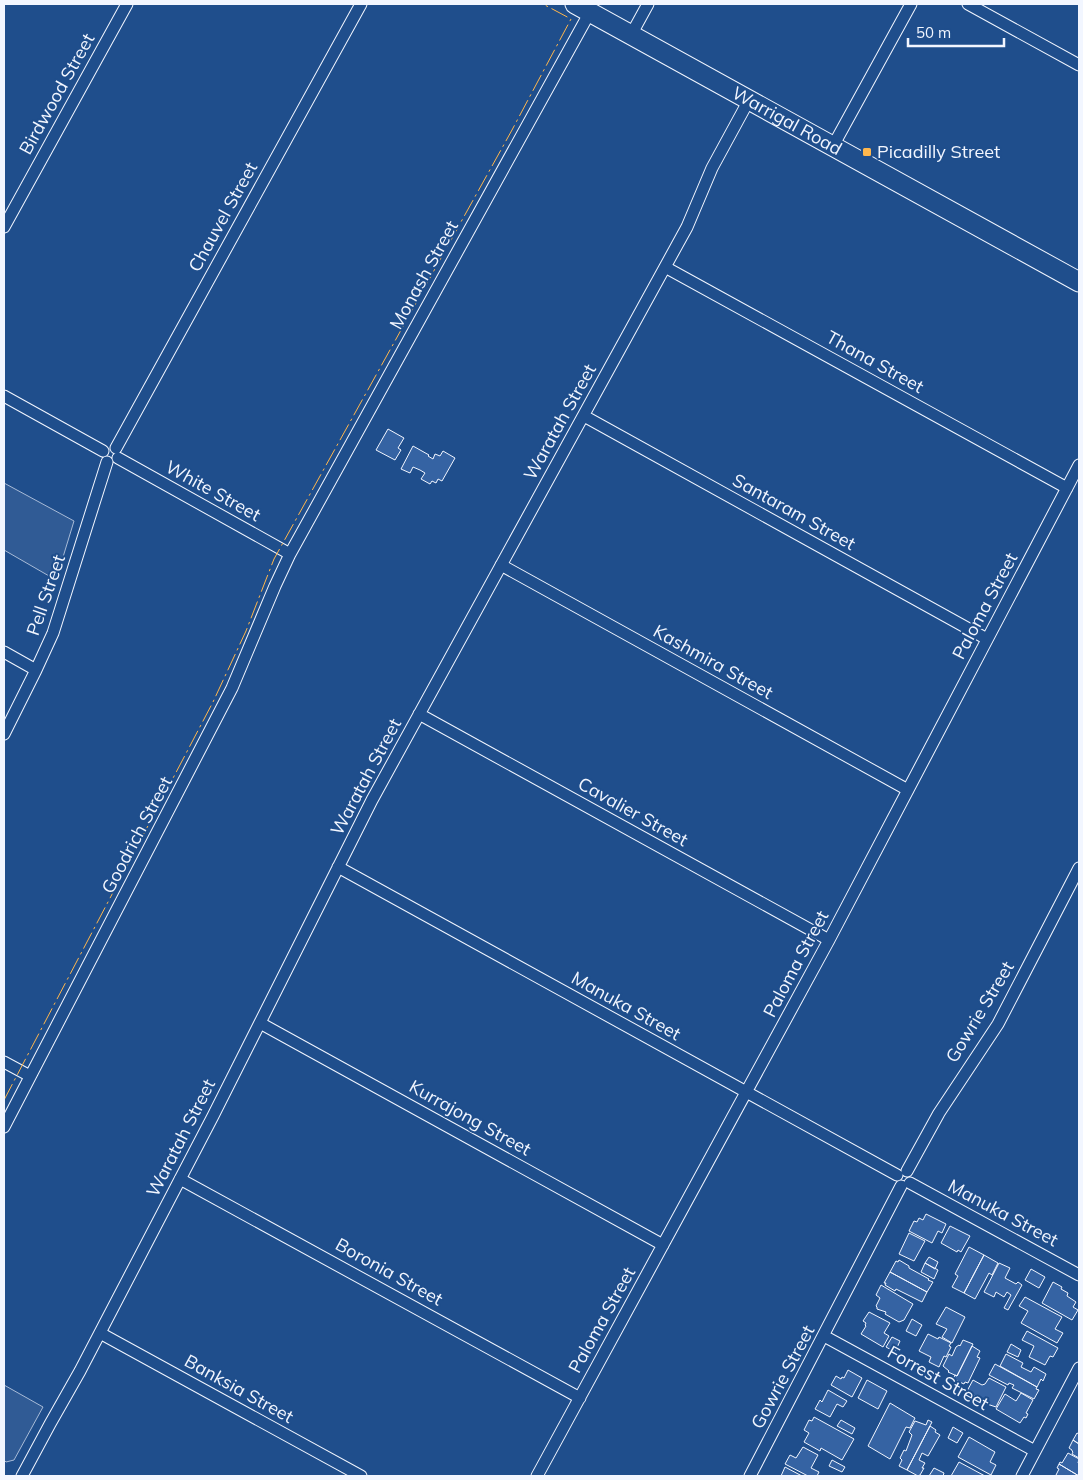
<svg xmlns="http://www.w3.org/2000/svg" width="1083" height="1480" font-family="Mulish,sans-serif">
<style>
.built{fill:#305b95;stroke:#a8bbd7}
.building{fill:#3563a3;stroke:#f2f6ff}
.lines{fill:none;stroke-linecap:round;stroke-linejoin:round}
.minor-casing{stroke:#f2f6ff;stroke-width:13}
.trunk-casing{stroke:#f2f6ff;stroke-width:21}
.minor{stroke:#1f4e8c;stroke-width:11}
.trunk{stroke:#1f4e8c;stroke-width:19}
.power{stroke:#ffb74d;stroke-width:1;stroke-dasharray:18 4 2.5 4;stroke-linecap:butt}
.poi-dot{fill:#ffb74d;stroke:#1f4e8c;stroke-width:2}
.labels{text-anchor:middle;stroke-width:4;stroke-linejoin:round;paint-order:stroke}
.street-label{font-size:18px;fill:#f2f6ff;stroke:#1f4e8c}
.poi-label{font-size:18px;fill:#f2f6ff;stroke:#1f4e8c;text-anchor:start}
</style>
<rect width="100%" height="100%" fill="#1f4e8c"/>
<path class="built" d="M 4,483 L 74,521 L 56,580 L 4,550 Z
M 4,1385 L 43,1407 L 14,1460 L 6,1462 L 4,1460 Z"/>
<path class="building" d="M 388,429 L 404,438 L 398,448 L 401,450 L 395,460 L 376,450 Z
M 413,446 L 429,455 L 428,456 L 433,459 L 435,454 L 440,456 L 443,451 L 455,458 L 442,481 L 438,479 L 436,483 L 432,481 L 430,484 L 421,479 L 425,473 L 420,470 L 413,467 L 410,473 L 401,469 Z
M 926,1214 L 946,1224 L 942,1233 L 938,1231 L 932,1243 L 909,1231 L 914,1221 L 917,1222 L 919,1218 L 923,1220 Z
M 950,1226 L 970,1236 L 961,1252 L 958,1250 L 957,1252 L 941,1243 Z
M 909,1233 L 925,1241 L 914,1261 L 899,1254 Z
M 969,1247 L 984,1255 L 964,1293 L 952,1287 L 958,1276 L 955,1274 Z
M 984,1255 L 998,1263 L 992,1275 L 989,1273 L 975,1299 L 964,1293 Z
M 929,1257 L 938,1262 L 935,1269 L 925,1263 Z
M 899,1260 L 909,1266 L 909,1268 L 929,1279 L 928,1280 L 933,1282 L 927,1292 L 890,1272 L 896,1261 L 898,1262 Z
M 925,1263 L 938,1270 L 934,1279 L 921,1272 Z
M 999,1263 L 1010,1268 L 1005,1278 L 1016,1284 L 1018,1282 L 1022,1285 L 1008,1310 L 1004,1308 L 1011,1295 L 1007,1292 L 1004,1297 L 996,1292 L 994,1297 L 984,1292 Z
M 1031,1269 L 1045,1277 L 1039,1288 L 1025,1280 Z
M 890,1272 L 927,1292 L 922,1302 L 896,1289 L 895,1291 L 885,1285 L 886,1283 L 884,1283 Z
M 1053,1282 L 1062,1287 L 1061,1289 L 1068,1293 L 1067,1296 L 1076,1302 L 1073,1307 L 1078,1310 L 1072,1320 L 1042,1303 Z
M 881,1285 L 913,1304 L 904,1320 L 899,1322 L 885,1314 L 886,1312 L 877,1309 L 877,1307 L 876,1306 L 880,1298 L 876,1295 Z
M 1025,1297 L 1062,1317 L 1055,1329 L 1063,1333 L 1057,1343 L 1021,1323 L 1028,1311 L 1019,1306 Z
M 946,1307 L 965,1317 L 952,1343 L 942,1337 L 947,1329 L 936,1324 Z
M 869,1312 L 890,1323 L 884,1333 L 889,1336 L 883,1347 L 861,1334 L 866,1326 L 865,1325 L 866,1323 L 863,1321 Z
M 912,1319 L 922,1325 L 916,1336 L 906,1331 Z
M 1027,1331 L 1058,1348 L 1053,1357 L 1050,1356 L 1045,1365 L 1029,1357 L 1034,1346 L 1022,1340 Z
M 928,1334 L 938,1339 L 939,1337 L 951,1343 L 949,1346 L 951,1347 L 946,1357 L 944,1356 L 939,1367 L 929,1362 L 931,1357 L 919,1351 Z
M 892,1337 L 900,1341 L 895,1352 L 886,1347 Z
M 963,1340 L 973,1344 L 957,1376 L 948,1372 L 949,1371 L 943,1366 L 949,1354 L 952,1356 L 956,1347 L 959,1345 L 960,1346 Z
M 1011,1344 L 1021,1350 L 1018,1357 L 1007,1352 Z
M 972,1346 L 980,1351 L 977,1357 L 980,1358 L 968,1383 L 965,1382 L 964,1384 L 953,1379 L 955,1375 L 957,1376 Z
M 1006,1354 L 1023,1363 L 1021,1367 L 1031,1372 L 1034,1367 L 1046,1374 L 1043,1381 L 1041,1379 L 1037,1387 L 1000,1366 Z
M 995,1364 L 1037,1387 L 1036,1389 L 1039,1390 L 1034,1399 L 1012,1388 L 1014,1385 L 1009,1383 L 1008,1385 L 989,1375 Z
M 848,1370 L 862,1378 L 852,1397 L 831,1385 L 836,1376 L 841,1379 L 842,1377 L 844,1378 Z
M 989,1378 L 1006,1387 L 996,1407 L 984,1403 L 985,1402 L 967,1391 L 973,1380 L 982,1385 L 985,1384 Z
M 867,1380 L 887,1391 L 878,1409 L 858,1398 Z
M 828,1390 L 847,1401 L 843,1407 L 837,1404 L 830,1417 L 815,1409 L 820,1400 L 822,1402 Z
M 1021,1393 L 1033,1400 L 1026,1413 L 1028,1414 L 1026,1418 L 1024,1417 L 1020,1423 L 996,1409 L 1005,1394 L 1016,1401 Z
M 890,1403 L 915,1418 L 910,1428 L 906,1427 L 890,1459 L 868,1446 Z
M 814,1417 L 854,1439 L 842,1460 L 821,1448 L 820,1451 L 804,1442 L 809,1433 L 804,1430 L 809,1420 L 812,1421 Z
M 841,1420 L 855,1428 L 852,1434 L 837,1426 Z
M 928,1420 L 932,1422 L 907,1470 L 899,1466 L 902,1460 L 900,1458 L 904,1450 L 906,1451 L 912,1435 L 909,1432 L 915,1421 L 926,1425 Z
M 930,1426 L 936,1430 L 935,1432 L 940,1435 L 928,1456 L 922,1453 L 919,1460 L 925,1463 L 922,1468 L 924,1468 L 920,1475 L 918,1476 L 907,1470 Z
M 953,1427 L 963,1433 L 957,1443 L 948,1438 Z
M 1077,1433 L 1079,1434 L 1079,1444 L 1073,1440 Z
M 969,1437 L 995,1452 L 990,1462 L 996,1465 L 991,1475 L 958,1457 Z
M 1073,1440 L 1079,1444 L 1079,1458 L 1072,1454 L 1073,1452 L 1072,1451 L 1072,1450 L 1069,1448 Z
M 803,1447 L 818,1455 L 811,1468 L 819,1472 L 817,1476 L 808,1476 L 785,1464 L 790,1455 L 796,1458 Z
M 1068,1453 L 1079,1459 L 1078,1463 L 1079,1464 L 1079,1476 L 1059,1464 L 1060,1462 L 1062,1463 Z
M 832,1460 L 845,1467 L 842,1472 L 829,1466 Z
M 959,1462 L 985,1476 L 951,1476 Z
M 1059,1464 L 1079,1476 L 1058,1476 L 1056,1475 L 1059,1469 L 1057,1468 Z
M 785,1467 L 802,1476 L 781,1476 Z
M 934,1468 L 944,1473 L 943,1476 L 929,1476 Z"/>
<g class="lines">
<g class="minor-casing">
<path id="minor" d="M 968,4 L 1079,65
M 631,35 L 648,4
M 833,146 L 911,4
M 4,227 L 127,4
M 665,267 L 1067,488
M 4,396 L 103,451
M 584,416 L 987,639
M 116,448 L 361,4
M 118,458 L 290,554
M 501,565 L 908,790
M 4,652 L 36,670
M 419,714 L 829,940
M 4,734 L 36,670 L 53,633 L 107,462
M 338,867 L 897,1175
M 260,1023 L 663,1245
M 4,1062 L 30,1076
M 4,1127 L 232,688 L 275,586 L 290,554 L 590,12
M 907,1171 L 939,1113 L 998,1024 L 1079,868
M 180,1179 L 580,1398
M 910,1183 L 1079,1275
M 100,1333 L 361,1476
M 824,1336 L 1035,1451
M 22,1476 L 50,1424 L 80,1371 L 213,1116 L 372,800 L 687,227 L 712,168 L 749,100
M 537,1476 L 829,940 L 1079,465
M 750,1476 L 901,1186
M 1022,1476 L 1079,1368"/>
</g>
<g class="trunk-casing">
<g id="trunk">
<path id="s1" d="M 575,4 L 1079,282"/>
</g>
</g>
<use href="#minor" class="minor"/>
<use href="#trunk" class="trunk"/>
<path class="power" d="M 4,1100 L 213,702 L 246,631 L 274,559 L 512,130 L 571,19 L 543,4"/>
</g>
<rect class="poi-dot" x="862" y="147" width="10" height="10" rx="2.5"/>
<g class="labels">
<g class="street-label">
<text transform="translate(57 94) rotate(-61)" y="6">Birdwood Street</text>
<text dy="6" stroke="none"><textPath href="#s1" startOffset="242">Warrigal Road</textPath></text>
<text transform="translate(223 217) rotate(-61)" y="6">Chauvel Street</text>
<text transform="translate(424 275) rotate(-61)" y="6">Monash Street</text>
<text transform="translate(875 362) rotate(29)" y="6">Thana Street</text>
<text transform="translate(560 422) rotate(-61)" y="6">Waratah Street</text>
<text transform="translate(213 491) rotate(29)" y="6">White Street</text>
<text transform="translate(794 512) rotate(29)" y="6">Santaram Street</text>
<text transform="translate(46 595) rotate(-71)" y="6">Pell Street</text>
<text transform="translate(985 606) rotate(-62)" y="6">Paloma Street</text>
<text transform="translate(713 662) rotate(29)" y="6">Kashmira Street</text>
<text transform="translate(366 777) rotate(-62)" y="6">Waratah Street</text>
<text transform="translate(633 812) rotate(29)" y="6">Cavalier Street</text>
<text transform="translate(137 835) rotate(-62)" y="6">Goodrich Street</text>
<text transform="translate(796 964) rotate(-62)" y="6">Paloma Street</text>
<text transform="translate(626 1006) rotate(29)" y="6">Manuka Street</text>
<text transform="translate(980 1012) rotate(-59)" y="6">Gowrie Street</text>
<text transform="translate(470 1118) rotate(29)" y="6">Kurrajong Street</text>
<text transform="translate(181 1138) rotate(-63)" y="6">Waratah Street</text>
<text transform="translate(1003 1213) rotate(28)" y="6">Manuka Street</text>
<text transform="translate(389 1272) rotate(29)" y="6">Boronia Street</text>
<text transform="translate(602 1320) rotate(-61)" y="6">Paloma Street</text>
<text transform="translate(783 1377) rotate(-62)" y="6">Gowrie Street</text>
<text transform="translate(938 1378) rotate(29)" y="6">Forrest Street</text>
<text transform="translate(239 1389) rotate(29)" y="6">Banksia Street</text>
</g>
<g class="poi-label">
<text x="877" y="158">Picadilly Street</text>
</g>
</g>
<rect width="1083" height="1480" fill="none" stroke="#f2f6ff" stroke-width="10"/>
<path d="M908 38v8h96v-8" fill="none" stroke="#f2f6ff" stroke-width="2.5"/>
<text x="916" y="38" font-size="15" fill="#f2f6ff" stroke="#1f4e8c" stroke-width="4" paint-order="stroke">50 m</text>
</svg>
